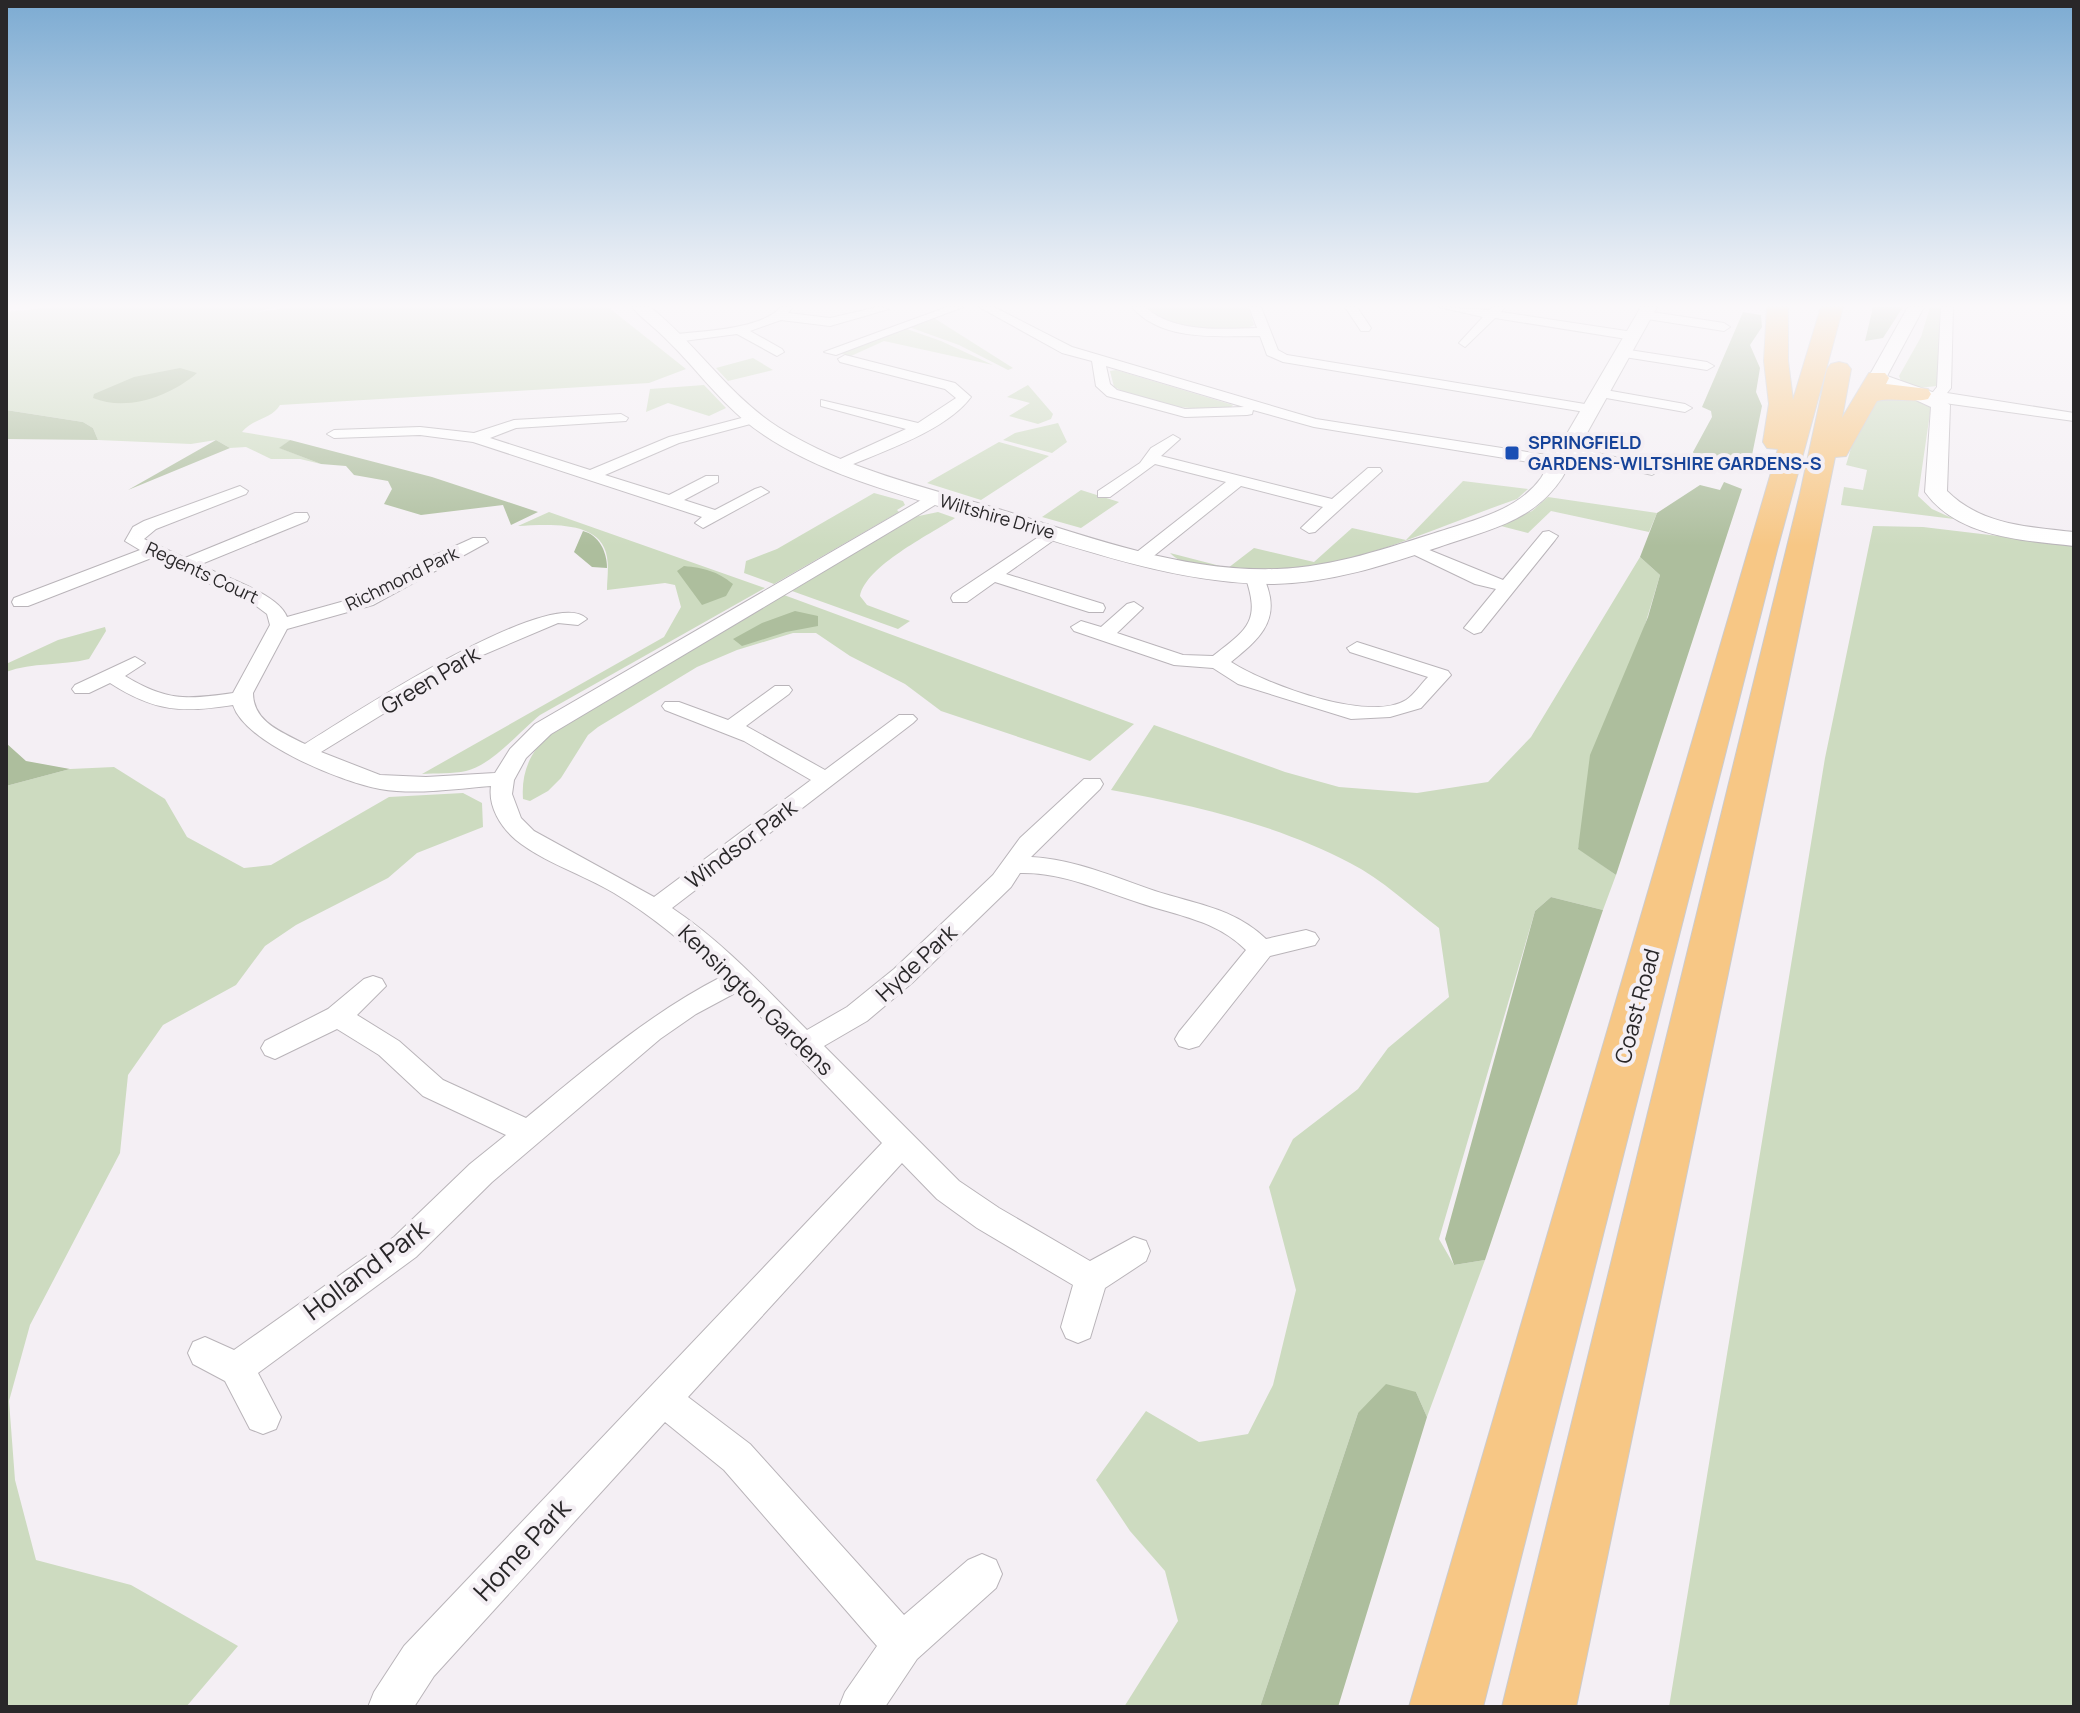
<svg xmlns="http://www.w3.org/2000/svg" width="2080" height="1713" font-family="Manrope,sans-serif">
<style>
.green{fill:#cddbc0}
.forest{fill:#adbe9d}
.lines{fill:none;stroke-linecap:round;stroke-linejoin:round}
.street-casing{stroke:#b9b4b9;stroke-width:2}
.secondary-casing{stroke:#b9b4b9;stroke-width:2}
.highway-casing{stroke:#cccbcc;stroke-width:2}
.street{fill:#fff;fill-rule:evenodd}
.secondary{fill:#fff;fill-rule:evenodd}
.highway{fill:#f7c785;fill-rule:evenodd}
.transit-dot{fill:#1a4fb4;stroke:#f4eff4;stroke-width:3}
.labels{text-anchor:middle;stroke-width:8;stroke-linejoin:round;paint-order:stroke}
.far-transit-label{font-size:18px;font-weight:bold;fill:#164399;stroke:#f4eff4;text-anchor:start}
.far-street-label{font-size:18px;fill:#292729;stroke:#f4eff4}
.street-label{font-size:22px;fill:#292729;stroke:#f4eff4}
.near-street-label{font-size:26px;fill:#292729;stroke:#f4eff4}
</style>
<rect width="100%" height="100%" fill="#f4eff4"/>
<path class="green" d="M 54,307 L 275,307 L 253,313 L 292,307 L 608,307 L 686,369 L 649,383 L 280,405 C 272,419 252,419 242,432 L 290,440 L 280,448 L 321,464 L 300,459 L 271,459 L 246,447 L 230,448 L 216,440 L 191,444 L 98,440 L 93,428 L 83,422 L 6,410 L 6,312 Z
M 1146,307 L 1248,307 L 1254,325 C 1233,338 1161,327 1146,307 Z
M 1930,307 L 1942,307 L 1937,386 L 1918,388 L 1901,381 L 1899,376 L 1921,337 Z
M 934,318 L 1013,368 L 1008,370 L 959,345 L 909,327 Z
M 904,328 L 941,341 L 993,365 L 884,341 L 851,356 L 838,353 Z
M 753,358 L 773,370 L 728,381 L 716,368 Z
M 1116,370 L 1233,405 L 1229,409 C 1188,410 1151,406 1114,387 L 1110,371 Z
M 704,385 L 726,408 L 709,416 L 668,403 L 646,412 L 650,389 Z
M 1028,385 L 1053,414 L 1051,419 L 1038,424 L 1009,416 L 1030,403 L 1007,397 Z
M 1900,393 L 1931,406 L 1918,496 L 1932,509 L 1954,519 L 1841,505 L 1844,487 L 1863,490 L 1867,470 L 1846,465 L 1859,421 L 1871,401 Z
M 1058,423 L 1067,442 L 1052,453 L 1003,440 L 1015,433 Z
M 999,442 L 1049,456 L 981,500 L 927,483 Z
M 1463,481 L 1528,489 L 1517,499 C 1410,536 1339,579 1221,568 C 1204,566 1182,566 1170,553 L 1228,568 L 1254,548 L 1314,562 L 1352,528 L 1406,540 Z
M 1081,490 L 1119,502 L 1081,528 L 1042,517 Z
M 874,493 L 903,501 L 905,505 L 897,510 L 899,512 L 774,584 L 744,573 L 746,561 L 777,549 Z
M 1548,497 L 1657,513 L 1649,532 L 1551,511 L 1528,533 L 1497,525 L 1532,511 Z
M 549,512 L 765,588 L 540,715 C 519,732 492,765 466,771 C 453,774 436,773 422,774 L 664,637 L 681,607 L 675,585 L 665,583 L 607,590 C 607,579 609,568 607,557 C 601,519 546,525 518,526 Z
M 938,512 L 955,518 C 929,535 866,566 860,596 L 867,605 L 910,621 L 898,629 L 792,591 L 914,517 Z
M 1873,526 L 1923,527 L 2074,545 L 2074,1707 L 1669,1707 L 1825,758 Z
M 1640,557 L 1660,575 L 1578,848 L 1616,875 L 1603,910 L 1551,897 L 1535,911 L 1439,1239 L 1454,1265 L 1485,1260 L 1427,1417 L 1416,1392 L 1358,1413 L 1260,1707 L 1124,1707 L 1178,1621 L 1165,1571 L 1130,1531 L 1096,1480 L 1146,1411 L 1199,1442 L 1248,1434 L 1273,1385 L 1296,1290 L 1269,1187 L 1293,1139 L 1358,1089 L 1388,1048 L 1449,997 L 1439,928 C 1411,907 1382,879 1350,863 C 1276,824 1193,805 1111,790 L 1154,725 L 1285,772 L 1339,787 L 1417,793 L 1488,782 L 1531,737 Z
M 784,595 L 1134,724 L 1090,761 L 941,711 L 905,684 L 850,656 L 816,633 L 793,633 L 737,650 L 697,667 L 598,727 L 588,735 L 561,778 L 548,791 L 530,801 L 523,799 C 521,771 531,750 552,732 Z
M 105,627 L 106,631 L 89,659 C 61,666 33,662 6,672 L 6,664 L 58,640 Z
M 114,767 L 165,799 L 187,837 L 244,868 L 271,865 L 389,797 L 463,793 L 482,803 L 483,827 L 417,853 L 388,878 L 296,925 L 265,946 L 236,985 L 163,1025 L 128,1075 L 120,1153 L 30,1325 L 9,1401 L 15,1480 L 36,1560 L 131,1585 L 238,1646 L 186,1707 L 6,1707 L 6,786 L 70,769 Z"/>
<path class="forest" d="M 1873,307 L 1903,307 L 1883,338 L 1865,341 Z
M 1743,312 L 1761,315 L 1762,327 L 1750,345 L 1760,368 L 1756,392 L 1762,406 L 1751,460 L 1727,457 L 1710,468 L 1697,461 L 1693,452 L 1712,417 L 1711,411 L 1702,407 Z
M 180,368 L 197,373 C 171,396 127,412 93,398 L 94,394 L 134,377 Z
M 6,410 L 83,422 L 93,428 L 98,440 L 6,439 Z
M 216,440 L 230,448 L 128,490 Z
M 290,440 L 432,477 L 538,512 L 511,525 L 503,505 L 421,515 L 384,504 L 392,489 L 388,481 L 354,475 L 346,466 L 321,464 L 279,448 Z
M 1724,482 L 1742,489 L 1616,875 L 1578,849 L 1590,755 L 1648,617 L 1660,575 L 1640,557 L 1657,513 L 1700,485 L 1720,490 Z
M 583,531 C 599,535 607,552 607,568 L 592,567 L 574,552 Z
M 684,566 C 704,568 717,571 733,584 L 726,596 L 702,605 L 677,571 Z
M 795,611 L 818,616 L 818,626 L 786,632 L 742,646 L 733,639 L 762,623 Z
M 6,743 L 26,761 L 70,769 L 6,786 Z
M 1551,897 L 1603,910 L 1485,1260 L 1454,1265 L 1445,1239 L 1535,911 Z
M 1386,1384 L 1416,1392 L 1427,1417 L 1338,1707 L 1260,1707 L 1358,1413 Z"/>
<g class="lines">
<g class="street-casing">
<path id="street" d="M 781,307 L 793,307 L 788,313 L 830,318 L 878,307 L 889,309 L 830,326 L 781,320 L 750,331 L 782,349 L 784,352 L 777,356 L 737,334 L 676,342 L 670,338 L 676,334 C 704,331 762,329 781,307 Z
M 947,307 L 963,307 L 836,355 L 824,352 Z
M 979,307 L 994,307 L 1072,347 L 1316,419 L 1560,457 L 1568,462 L 1560,467 L 1314,427 L 1253,410 L 1252,414 L 1247,415 L 1185,417 L 1107,396 L 1096,386 L 1092,361 L 1062,353 ZM 1106,366 L 1244,407 L 1185,409 L 1117,390 L 1110,384 Z
M 1132,307 L 1145,307 C 1174,333 1220,329 1257,328 L 1249,307 L 1261,307 L 1278,350 L 1287,355 L 1591,405 L 1598,409 L 1591,413 L 1283,362 L 1267,355 L 1260,336 C 1218,336 1162,342 1132,307 Z
M 1345,307 L 1357,307 L 1371,328 L 1369,331 L 1361,331 Z
M 1439,307 L 1489,310 L 1493,307 L 1505,307 L 1501,312 L 1633,332 L 1639,336 L 1633,340 L 1495,318 L 1465,347 L 1459,343 L 1483,317 Z
M 1941,307 L 1953,307 L 1951,388 L 1947,393 L 2074,413 L 2074,421 L 1923,400 L 1923,394 L 1933,392 L 1937,387 Z
M 1645,311 L 1724,323 L 1730,327 L 1724,331 L 1641,318 L 1639,315 Z
M 1623,349 L 1707,362 L 1714,366 L 1707,370 L 1618,356 L 1618,350 Z
M 845,355 L 955,383 L 971,397 C 947,430 884,451 846,467 L 836,467 L 836,461 L 906,429 L 821,406 L 821,400 L 918,423 L 956,398 L 945,389 L 840,362 L 838,359 Z
M 1600,389 L 1685,404 L 1692,408 L 1685,412 L 1595,396 L 1593,393 Z
M 621,414 L 628,418 L 626,421 L 516,428 L 490,438 L 590,470 L 669,437 L 753,415 L 760,419 L 758,422 L 679,443 L 605,475 L 669,495 L 706,476 L 718,476 L 718,482 L 684,500 L 715,510 L 755,489 L 761,487 L 769,492 L 703,528 L 695,523 L 702,517 L 473,442 L 420,435 L 334,438 L 327,434 L 334,430 L 420,427 L 474,433 L 514,420 Z
M 1173,435 L 1180,439 L 1161,456 L 1332,499 L 1368,468 L 1380,468 L 1382,471 L 1315,532 L 1309,533 L 1301,528 L 1323,507 L 1241,486 L 1145,563 L 1133,563 L 1130,559 L 1133,555 L 1226,482 L 1155,464 L 1110,497 L 1098,497 L 1098,491 L 1140,463 L 1151,448 Z
M 1567,446 L 1658,467 L 1660,470 L 1652,475 L 1562,454 L 1562,448 Z
M 240,486 L 248,491 L 246,494 L 156,529 L 144,539 L 185,558 L 295,513 L 307,513 L 309,517 L 307,521 L 199,565 C 221,575 279,594 287,617 L 359,597 L 422,561 L 473,538 L 485,538 L 488,542 L 373,605 L 287,629 L 253,693 C 253,722 282,732 305,744 C 344,720 553,582 587,619 L 578,625 L 558,623 L 471,660 L 321,752 L 380,775 L 426,777 L 495,773 L 510,749 L 535,724 L 928,496 L 940,496 L 940,502 L 551,734 L 526,758 L 514,780 L 512,794 L 521,818 L 534,831 L 654,897 L 811,780 L 744,741 L 665,710 L 662,706 L 665,702 L 679,702 L 728,720 L 775,686 L 789,686 L 792,690 L 789,694 L 746,726 L 825,770 L 899,715 L 913,715 L 917,719 L 913,723 L 672,908 C 723,942 764,987 807,1030 L 847,1007 L 894,969 L 993,875 L 1020,838 L 1084,779 L 1100,779 L 1103,784 L 1100,789 L 1031,857 C 1074,859 1114,877 1155,891 C 1195,904 1234,908 1266,939 L 1306,930 L 1315,933 L 1319,939 L 1315,945 L 1270,956 L 1199,1046 L 1189,1049 L 1179,1046 L 1175,1039 L 1179,1032 L 1246,950 C 1216,920 1178,916 1140,903 C 1099,890 1063,872 1020,873 L 1011,887 L 912,983 L 867,1021 L 824,1046 L 959,1181 L 999,1208 L 1090,1261 L 1134,1237 L 1146,1241 L 1150,1251 L 1146,1261 L 1105,1288 L 1090,1338 L 1078,1343 L 1066,1338 L 1061,1327 L 1073,1285 L 977,1228 L 937,1199 L 902,1163 L 688,1397 L 750,1444 L 904,1615 L 968,1560 L 982,1554 L 996,1560 L 1002,1574 L 996,1588 L 917,1659 L 885,1707 L 839,1707 L 845,1692 L 877,1646 L 724,1470 L 665,1422 L 434,1676 L 414,1707 L 368,1707 L 374,1692 L 404,1646 L 882,1143 L 737,992 L 696,1014 L 660,1039 L 492,1182 L 416,1257 L 258,1373 L 281,1417 L 276,1429 L 263,1434 L 250,1429 L 225,1381 L 193,1364 L 188,1353 L 193,1342 L 205,1337 L 234,1350 L 394,1237 L 470,1164 L 506,1135 L 423,1096 L 379,1055 L 337,1029 L 275,1059 L 265,1055 L 261,1048 L 265,1041 L 328,1009 L 364,979 L 373,976 L 382,979 L 386,986 L 357,1015 L 399,1041 L 443,1080 L 526,1118 C 589,1066 649,1014 721,977 C 688,946 654,917 614,893 C 584,875 543,862 516,840 C 501,827 488,807 491,786 C 454,789 416,795 380,789 C 342,782 245,743 233,705 C 182,713 155,712 110,683 L 89,693 L 75,693 L 72,689 L 75,685 L 135,657 L 145,663 L 125,676 C 166,701 187,700 233,693 L 270,625 L 267,614 L 255,605 L 154,557 L 28,606 L 14,606 L 12,602 L 14,598 L 140,550 L 125,541 L 133,527 L 144,521 Z
M 1052,528 L 1058,529 L 1061,533 L 1058,537 L 1006,574 L 1103,604 L 1105,608 L 1103,612 L 1089,612 L 995,582 L 967,602 L 953,602 L 951,598 L 953,594 Z
M 1549,531 L 1558,536 L 1555,540 L 1481,632 L 1474,634 L 1464,628 L 1496,589 L 1475,584 L 1402,549 L 1405,545 L 1417,545 L 1503,580 L 1543,532 Z
M 1254,571 C 1264,573 1265,580 1268,589 C 1279,624 1255,642 1231,662 C 1265,684 1368,723 1406,700 C 1414,695 1421,684 1428,677 L 1350,652 L 1347,648 L 1357,642 L 1448,671 L 1451,675 L 1421,708 L 1390,717 L 1351,719 L 1238,684 L 1213,668 L 1174,665 L 1074,631 L 1071,627 L 1081,621 L 1101,627 L 1127,604 L 1134,602 L 1143,608 L 1117,633 L 1183,655 L 1213,656 C 1248,629 1261,621 1245,576 Z"/>
</g>
<g class="secondary-casing">
<path id="secondary" d="M 632,307 L 650,307 C 696,343 728,395 778,427 C 846,470 928,488 1005,511 C 1093,538 1183,572 1277,569 C 1334,567 1387,548 1441,531 C 1477,519 1518,510 1541,478 L 1641,307 L 1657,307 L 1562,478 C 1532,523 1487,530 1439,547 C 1385,565 1331,583 1274,584 C 1175,584 1080,548 986,520 C 911,497 827,478 761,433 C 724,408 699,371 667,340 C 656,328 642,319 632,307 Z
M 1908,307 L 1924,307 L 1887,376 L 1935,393 L 1950,405 L 1947,491 C 1981,525 2028,527 2074,532 L 2074,546 C 2023,540 1958,538 1925,492 L 1931,407 L 1868,378 Z"/>
</g>
<g class="highway-casing">
<path id="highway" d="M 1767,307 L 1788,307 L 1788,361 L 1793,400 L 1821,307 L 1843,307 L 1777,550 L 1483,1707 L 1409,1707 L 1778,449 L 1767,448 L 1763,442 L 1769,404 L 1764,361 Z
M 1839,362 L 1847,364 L 1851,369 L 1842,418 L 1869,373 L 1885,373 L 1889,378 L 1886,384 L 1928,389 L 1931,394 L 1928,399 C 1911,403 1894,397 1877,401 L 1846,456 L 1835,457 L 1576,1707 L 1502,1707 L 1800,494 L 1827,369 L 1831,364 Z"/>
</g>
<use href="#street" class="street"/>
<use href="#secondary" class="secondary"/>
<use href="#highway" class="highway"/>
</g>
<linearGradient id="sky" x2="0" y2="1"><stop stop-color="#7cabd2"/><stop offset="0.56" stop-color="#faf8fa"/><stop offset="1" stop-color="#faf8fa" stop-opacity="0"/></linearGradient>
<rect width="2080" height="546" fill="url(#sky)"/>
<rect class="transit-dot" x="1504" y="445" width="16" height="16" rx="4"/>
<g class="labels">
<g class="far-transit-label">
<text x="1528" y="449">SPRINGFIELD<tspan x="1528" dy="21">GARDENS-WILTSHIRE GARDENS-S</tspan></text>
</g>
<g class="far-street-label">
<text transform="translate(997 517) rotate(16)" y="6">Wiltshire Drive</text>
<text transform="translate(202 573) rotate(25)" y="6">Regents Court</text>
<text transform="translate(402 579) rotate(-26)" y="6">Richmond Park</text>
</g>
<g class="street-label">
<text transform="translate(430 680) rotate(-31)" y="8">Green Park</text>
<text transform="translate(741 844) rotate(-37)" y="8">Windsor Park</text>
<text transform="translate(916 963) rotate(-43)" y="8">Hyde Park</text>
<text transform="translate(756 1000) rotate(44)" y="8">Kensington Gardens</text>
<text transform="translate(1637 1006) rotate(-75)" y="8">Coast Road</text>
</g>
<g class="near-street-label">
<text transform="translate(366 1270) rotate(-37)" y="9">Holland Park</text>
<text transform="translate(522 1550) rotate(-47)" y="9">Home Park</text>
</g>
</g>
<rect width="2080" height="1713" fill="none" stroke="#292729" stroke-width="16"/>
</svg>
